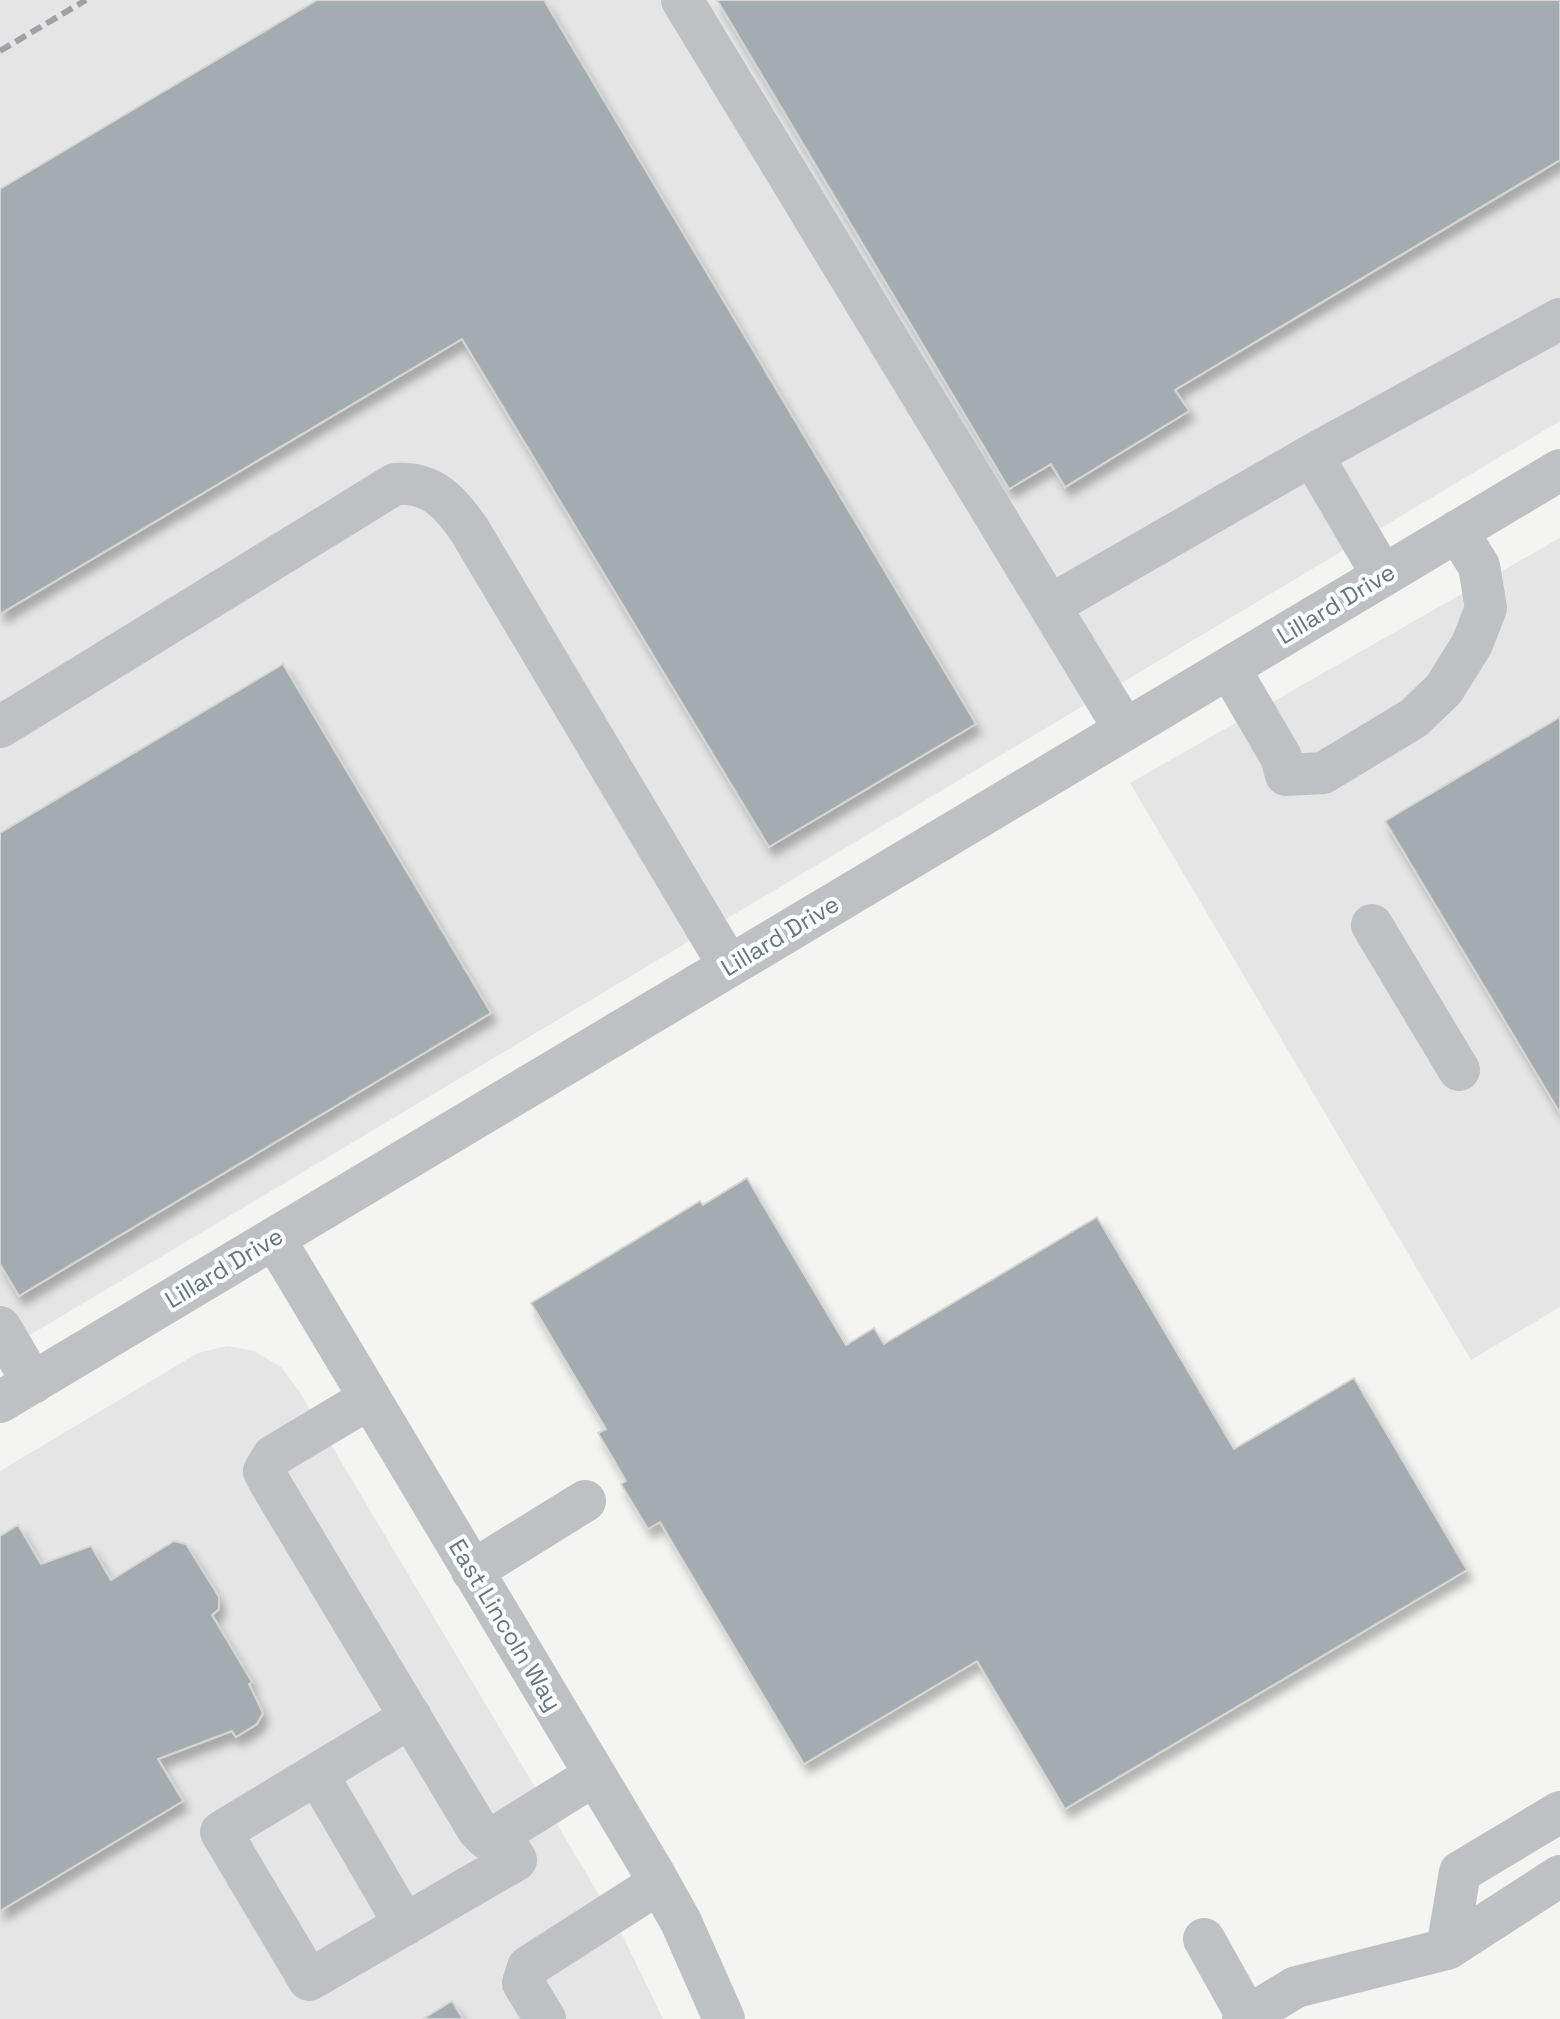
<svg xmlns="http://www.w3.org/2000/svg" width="1560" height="2019" font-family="'Space Grotesk',sans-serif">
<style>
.built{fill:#e4e5e4}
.building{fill:#a3acb1;stroke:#d5d5d3;stroke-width:2;filter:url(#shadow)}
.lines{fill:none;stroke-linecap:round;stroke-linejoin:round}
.minor{stroke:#bdc1c4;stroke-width:42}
.rail{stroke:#9ca3a8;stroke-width:6;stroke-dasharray:12 6;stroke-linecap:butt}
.labels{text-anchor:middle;stroke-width:8;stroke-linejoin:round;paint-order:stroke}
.street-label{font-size:24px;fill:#647580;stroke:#fff}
</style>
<defs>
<filter id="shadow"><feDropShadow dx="5" dy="9" stdDeviation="4" flood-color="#0004"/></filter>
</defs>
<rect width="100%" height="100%" fill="#f4f4f0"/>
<path class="built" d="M 0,0 L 1560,0 L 1560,421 L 0,1353 Z
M 1560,538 L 1560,1307 L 1471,1360 L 1130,783 Z
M 227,1346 L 254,1351 L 281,1367 L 299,1391 L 620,1930 L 663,2019 L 0,2019 L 0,1471 L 198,1353 Z"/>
<path class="building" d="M 317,0 L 544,0 L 976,724 L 769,847 L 462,339 L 0,614 L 0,189 Z
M 717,0 L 1560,0 L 1560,160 L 1175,390 L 1189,411 L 1065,487 L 1051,464 L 1009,489 Z
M 283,664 L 491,1013 L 19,1296 L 0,1264 L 0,833 Z
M 1560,717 L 1560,1113 L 1385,821 Z
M 747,1178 L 846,1345 L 874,1328 L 884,1344 L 1097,1217 L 1234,1449 L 1354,1378 L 1467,1570 L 1065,1809 L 977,1661 L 804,1764 L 660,1522 L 648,1529 L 621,1484 L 626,1481 L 598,1433 L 606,1429 L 531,1303 L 700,1201 L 703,1205 Z
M 18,1525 L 41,1564 L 91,1546 L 111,1580 L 174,1541 L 186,1544 L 219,1597 L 219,1609 L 212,1615 L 252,1682 L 249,1684 L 263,1713 L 257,1724 L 236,1737 L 232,1731 L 158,1759 L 183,1801 L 0,1911 L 0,1536 Z
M 452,2001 L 463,2019 L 423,2019 Z"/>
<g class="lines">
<path class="minor" d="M 682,0 L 1125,730
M 1312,455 L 1383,576
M 1051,605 L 1312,455 L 1560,319
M 1229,668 L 1281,757 L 1286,775 L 1323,773 L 1414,718 L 1444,689 L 1472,644 L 1486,608 L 1479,566 L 1457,531
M 0,727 L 395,484 C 432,481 451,503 470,531 L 729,966
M 1372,925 L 1459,1070
M 274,1238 L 652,1870 L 681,1922 L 724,2019
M 0,1327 L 33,1383
M 370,1398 L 273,1456 L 264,1471 L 270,1483 L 478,1830 L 486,1838 L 500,1834 L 595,1775
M 0,1402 L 1560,470
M 472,1571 L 585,1501
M 411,1717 L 221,1832 L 309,1980 L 516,1860 L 500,1834
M 317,1774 L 405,1925
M 1204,1939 L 1247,2016
M 1447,1949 L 1460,1872 L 1560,1812
M 545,2019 L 523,1983 L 528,1967 L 659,1883
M 1243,2019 L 1296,1987 L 1447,1949 L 1560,1876"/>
<path class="rail" d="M 0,51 L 86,0"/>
</g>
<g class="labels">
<g class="street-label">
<text transform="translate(1336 604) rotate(-31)" y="8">Lillard Drive</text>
<text transform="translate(780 936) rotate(-31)" y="8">Lillard Drive</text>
<text transform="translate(224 1268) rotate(-31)" y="8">Lillard Drive</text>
<text transform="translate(505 1625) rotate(59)" y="8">East Lincoln Way</text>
</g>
</g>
</svg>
